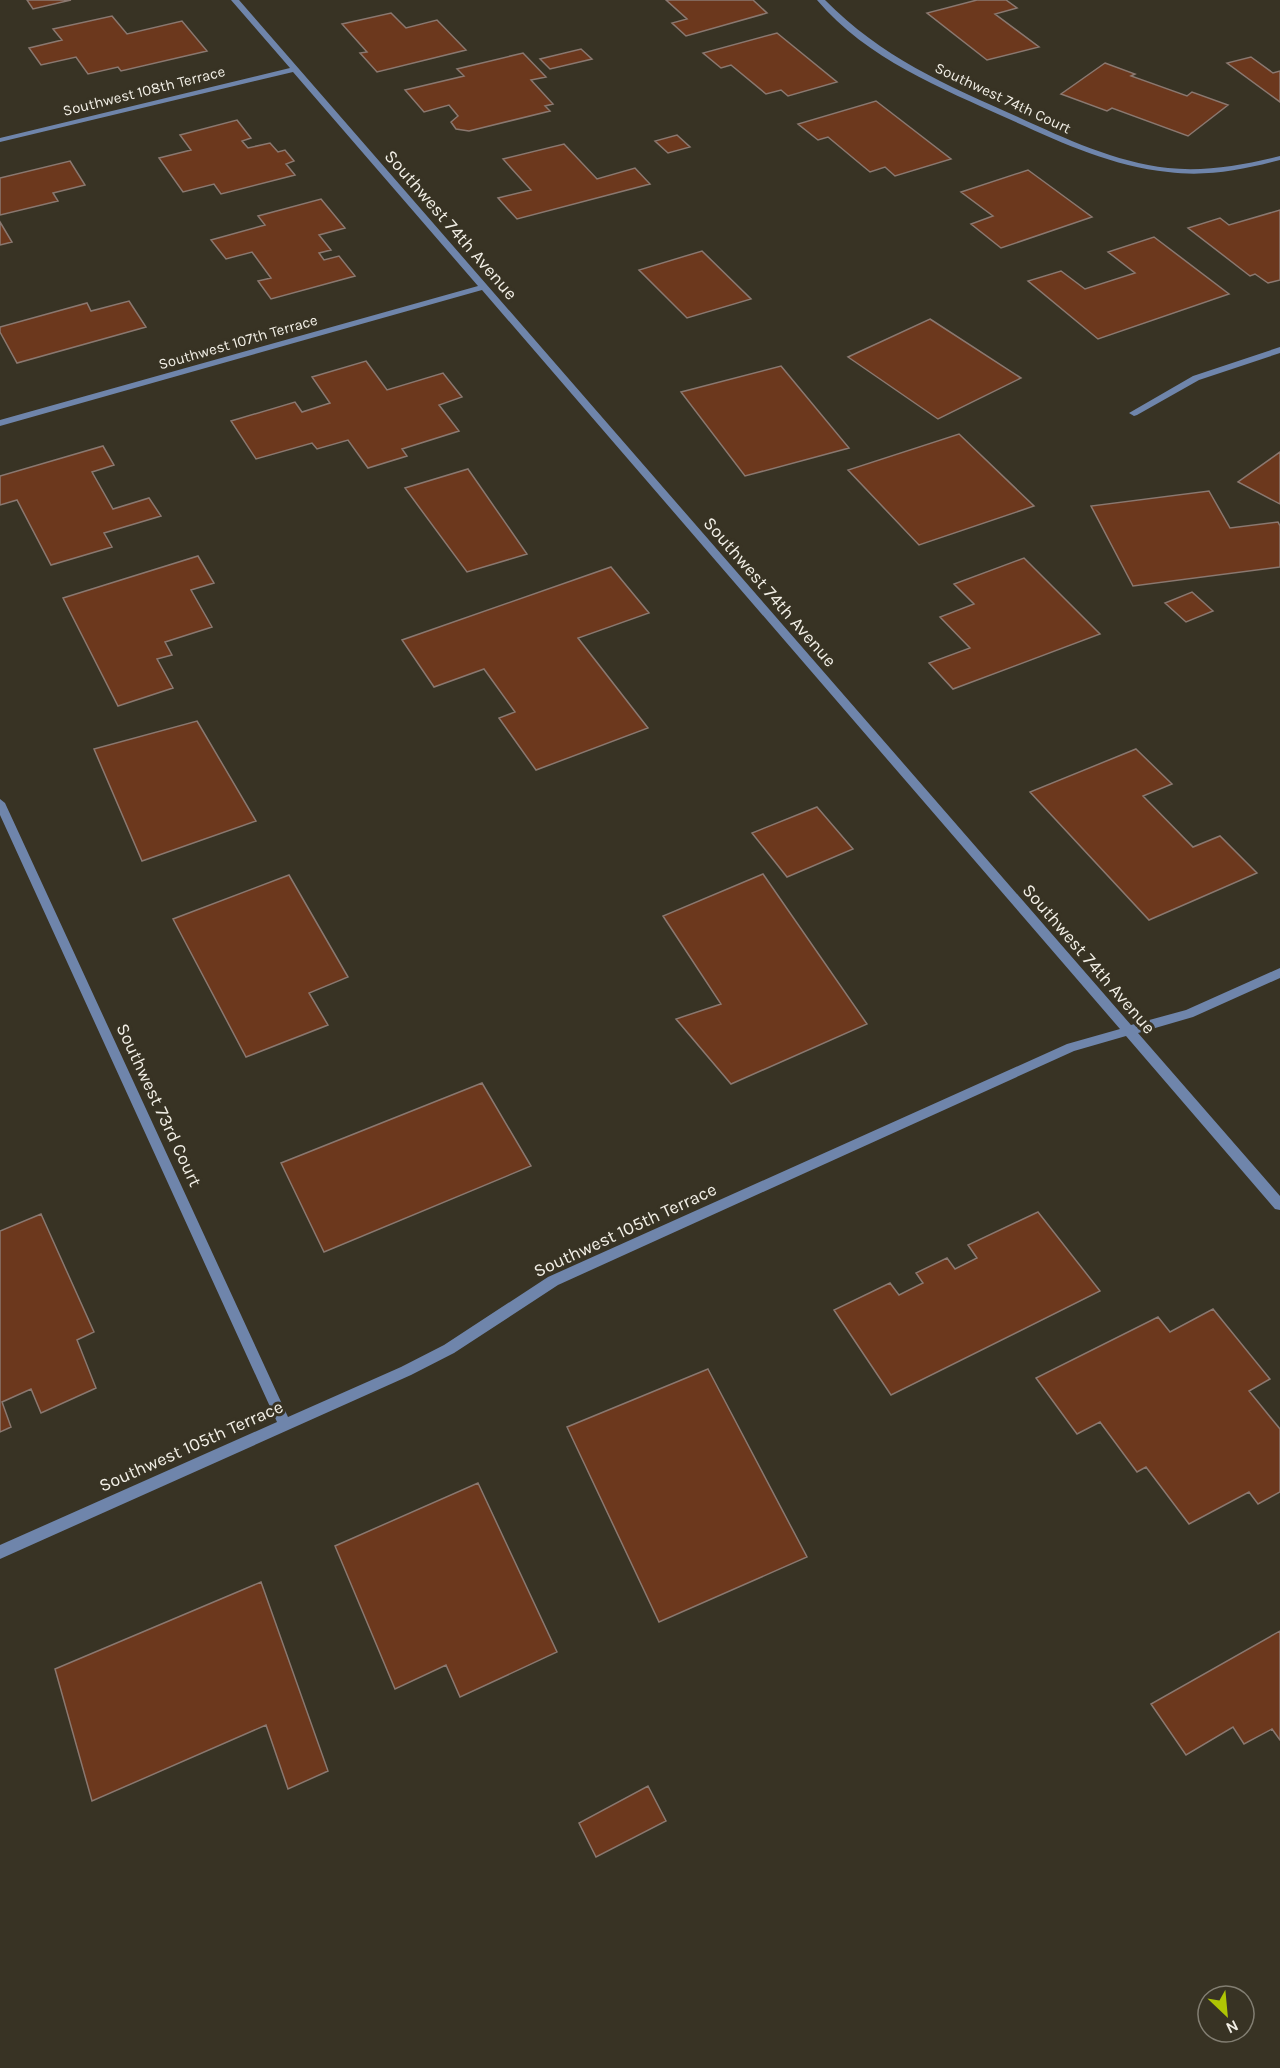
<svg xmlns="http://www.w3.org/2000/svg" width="1280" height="2068" font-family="Karla,sans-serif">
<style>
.building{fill:#6c381d;stroke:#8a7870;stroke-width:1.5}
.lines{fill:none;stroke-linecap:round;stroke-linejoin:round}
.street{fill:#6f85ab;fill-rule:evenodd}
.labels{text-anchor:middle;stroke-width:6;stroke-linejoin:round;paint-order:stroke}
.far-street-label{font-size:15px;fill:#f2efe6;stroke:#383324}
.street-label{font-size:18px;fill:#f2efe6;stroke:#383324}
</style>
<rect width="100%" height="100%" fill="#383324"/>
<path class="building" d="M 27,0 L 71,0 L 33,9 Z
M 666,0 L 753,0 L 767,13 L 686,36 L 672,23 L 687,19 Z
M 977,0 L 1006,0 L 1017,8 L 995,14 L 1039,47 L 987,60 L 927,13 Z
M 391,13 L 406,28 L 437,20 L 466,50 L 377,72 L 360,53 L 367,52 L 342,24 Z
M 112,16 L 127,34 L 182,21 L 207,51 L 121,71 L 118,67 L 88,74 L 76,57 L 41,65 L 29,48 L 62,40 L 53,29 Z
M 777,33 L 837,82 L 788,96 L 781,90 L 766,94 L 731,65 L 721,68 L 703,53 Z
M 581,49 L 592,59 L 550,69 L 540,59 Z
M 523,53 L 546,77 L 531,80 L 553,104 L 545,106 L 550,111 L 469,131 L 456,129 L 451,122 L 458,116 L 449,105 L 424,112 L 405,90 L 464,76 L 457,69 Z
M 1251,57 L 1273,73 L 1280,71 L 1280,102 L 1227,63 Z
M 1105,63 L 1135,74 L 1131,76 L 1187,96 L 1192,92 L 1228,105 L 1188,136 L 1112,108 L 1107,111 L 1061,94 Z
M 876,101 L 951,159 L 895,176 L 885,167 L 870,172 L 828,137 L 818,140 L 798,124 Z
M 237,120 L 251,138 L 242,141 L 248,148 L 270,143 L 278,152 L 285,150 L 294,161 L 286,164 L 295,175 L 221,194 L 214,184 L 183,192 L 159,158 L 191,150 L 180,135 Z
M 677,135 L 690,147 L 668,153 L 655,141 Z
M 564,144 L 597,179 L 635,168 L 650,184 L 517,219 L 498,198 L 531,190 L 503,159 Z
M 70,161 L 85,185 L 53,193 L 58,201 L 0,215 L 0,178 Z
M 1028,170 L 1092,217 L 1001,248 L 971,224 L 993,216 L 961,192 Z
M 321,199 L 345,228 L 319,235 L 331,250 L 319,253 L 324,260 L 339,256 L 355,276 L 271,299 L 258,281 L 271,278 L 252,252 L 226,259 L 211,240 L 265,225 L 258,216 Z
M 1280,210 L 1280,280 L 1268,283 L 1255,274 L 1250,276 L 1188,228 L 1220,218 L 1229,225 Z
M 0,222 L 12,242 L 0,245 Z
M 1154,237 L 1229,294 L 1098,339 L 1028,281 L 1061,271 L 1085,289 L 1135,273 L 1108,252 Z
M 702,251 L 751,299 L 687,318 L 639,270 Z
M 129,301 L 146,327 L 17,363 L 0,332 L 0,327 L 87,303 L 91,311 Z
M 930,319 L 1021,378 L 938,419 L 848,357 Z
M 366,361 L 387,390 L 443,373 L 462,397 L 439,405 L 459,431 L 402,449 L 407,456 L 368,468 L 348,440 L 317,449 L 312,443 L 256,459 L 231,421 L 295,402 L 302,412 L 330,403 L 312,377 Z
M 781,366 L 849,448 L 745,476 L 681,392 Z
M 959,434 L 1034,506 L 919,545 L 848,470 Z
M 103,446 L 114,465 L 92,472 L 113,509 L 149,498 L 161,516 L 104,533 L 112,547 L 51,565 L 17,500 L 0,505 L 0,476 Z
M 1280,452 L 1280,504 L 1238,482 Z
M 468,469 L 527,554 L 467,572 L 405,488 Z
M 1209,491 L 1230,528 L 1278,522 L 1280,526 L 1280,567 L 1133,586 L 1091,506 Z
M 198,556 L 214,583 L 191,590 L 212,627 L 165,642 L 172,655 L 157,659 L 173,688 L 118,706 L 63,598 Z
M 1024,558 L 1100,634 L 953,689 L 929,663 L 970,648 L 940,617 L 974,604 L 954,584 Z
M 611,567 L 649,613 L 578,638 L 648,728 L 536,770 L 499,718 L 515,712 L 484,669 L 434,687 L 402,640 Z
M 1192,592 L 1213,611 L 1186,622 L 1165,603 Z
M 197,721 L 256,821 L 142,861 L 94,749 Z
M 1136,749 L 1172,784 L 1143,796 L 1193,847 L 1220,836 L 1257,873 L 1149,920 L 1030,792 Z
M 817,807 L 853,849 L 787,877 L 752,833 Z
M 763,874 L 867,1024 L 731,1084 L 676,1019 L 721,1004 L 663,916 Z
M 289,875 L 348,977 L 309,993 L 328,1025 L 246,1057 L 173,919 Z
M 482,1083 L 531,1166 L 324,1252 L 281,1163 Z
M 1038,1212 L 1100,1291 L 891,1395 L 834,1310 L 890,1283 L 899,1295 L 923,1283 L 916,1273 L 947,1258 L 955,1269 L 977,1258 L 968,1245 Z
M 41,1214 L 94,1332 L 77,1340 L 96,1388 L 41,1413 L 31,1389 L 2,1402 L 11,1427 L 0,1432 L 0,1231 Z
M 1213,1309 L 1270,1379 L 1249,1391 L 1280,1429 L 1280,1492 L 1258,1504 L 1249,1492 L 1189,1524 L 1146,1467 L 1137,1472 L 1100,1422 L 1077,1434 L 1036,1378 L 1158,1317 L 1170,1332 Z
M 708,1369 L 807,1557 L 659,1622 L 567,1427 Z
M 478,1483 L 557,1652 L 460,1697 L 446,1665 L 395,1689 L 335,1546 Z
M 261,1582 L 328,1771 L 288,1789 L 266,1725 L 92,1801 L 55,1669 Z
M 1280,1631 L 1280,1740 L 1272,1729 L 1244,1744 L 1233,1727 L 1186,1755 L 1151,1704 Z
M 648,1786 L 666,1821 L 596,1857 L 579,1823 Z"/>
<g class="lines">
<path class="street" d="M 231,0 L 239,0 L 1131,1025 L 1186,1010 L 1280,968 L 1280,978 L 1193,1017 L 1138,1033 L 1280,1196 L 1280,1210 L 1275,1209 L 1126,1036 L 1074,1051 L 558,1285 L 454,1353 L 411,1375 L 0,1559 L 0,1545 L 277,1422 L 0,815 L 0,799 L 5,803 L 288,1417 L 401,1367 L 444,1345 L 548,1277 L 1067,1044 L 1120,1029 L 482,290 L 0,426 L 0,420 L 478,286 L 293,72 L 0,142 L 0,138 L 290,68 Z
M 817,0 L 825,0 C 881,57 946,85 1018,117 C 1066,139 1115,162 1168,168 C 1206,172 1243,165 1280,156 L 1280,160 C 1243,170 1206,177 1168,172 C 1111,166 1060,142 1009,119 C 941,88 867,59 817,0 Z
M 1280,347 L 1280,353 L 1199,380 L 1137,415 L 1134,416 L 1129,413 L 1193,376 Z"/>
</g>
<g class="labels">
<g class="far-street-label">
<text transform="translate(144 91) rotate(-14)" y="5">Southwest 108th Terrace</text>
<text transform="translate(1003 98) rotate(25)" y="5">Southwest 74th Court</text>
<text transform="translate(238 342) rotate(-16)" y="5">Southwest 107th Terrace</text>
</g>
<g class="street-label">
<text transform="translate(451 225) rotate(49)" y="6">Southwest 74th Avenue</text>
<text transform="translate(770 592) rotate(49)" y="6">Southwest 74th Avenue</text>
<text transform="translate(1089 959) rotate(49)" y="6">Southwest 74th Avenue</text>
<text transform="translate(159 1105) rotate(65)" y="6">Southwest 73rd Court</text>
<text transform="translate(625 1230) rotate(-25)" y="6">Southwest 105th Terrace</text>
<text transform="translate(191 1446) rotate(-24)" y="6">Southwest 105th Terrace</text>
</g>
</g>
<g transform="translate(1226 2014) rotate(154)"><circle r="28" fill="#383324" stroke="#827e72" stroke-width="1.5"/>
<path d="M0-4.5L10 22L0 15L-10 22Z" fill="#afc504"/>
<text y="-9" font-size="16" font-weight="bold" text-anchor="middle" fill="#f2efe6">N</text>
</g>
</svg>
